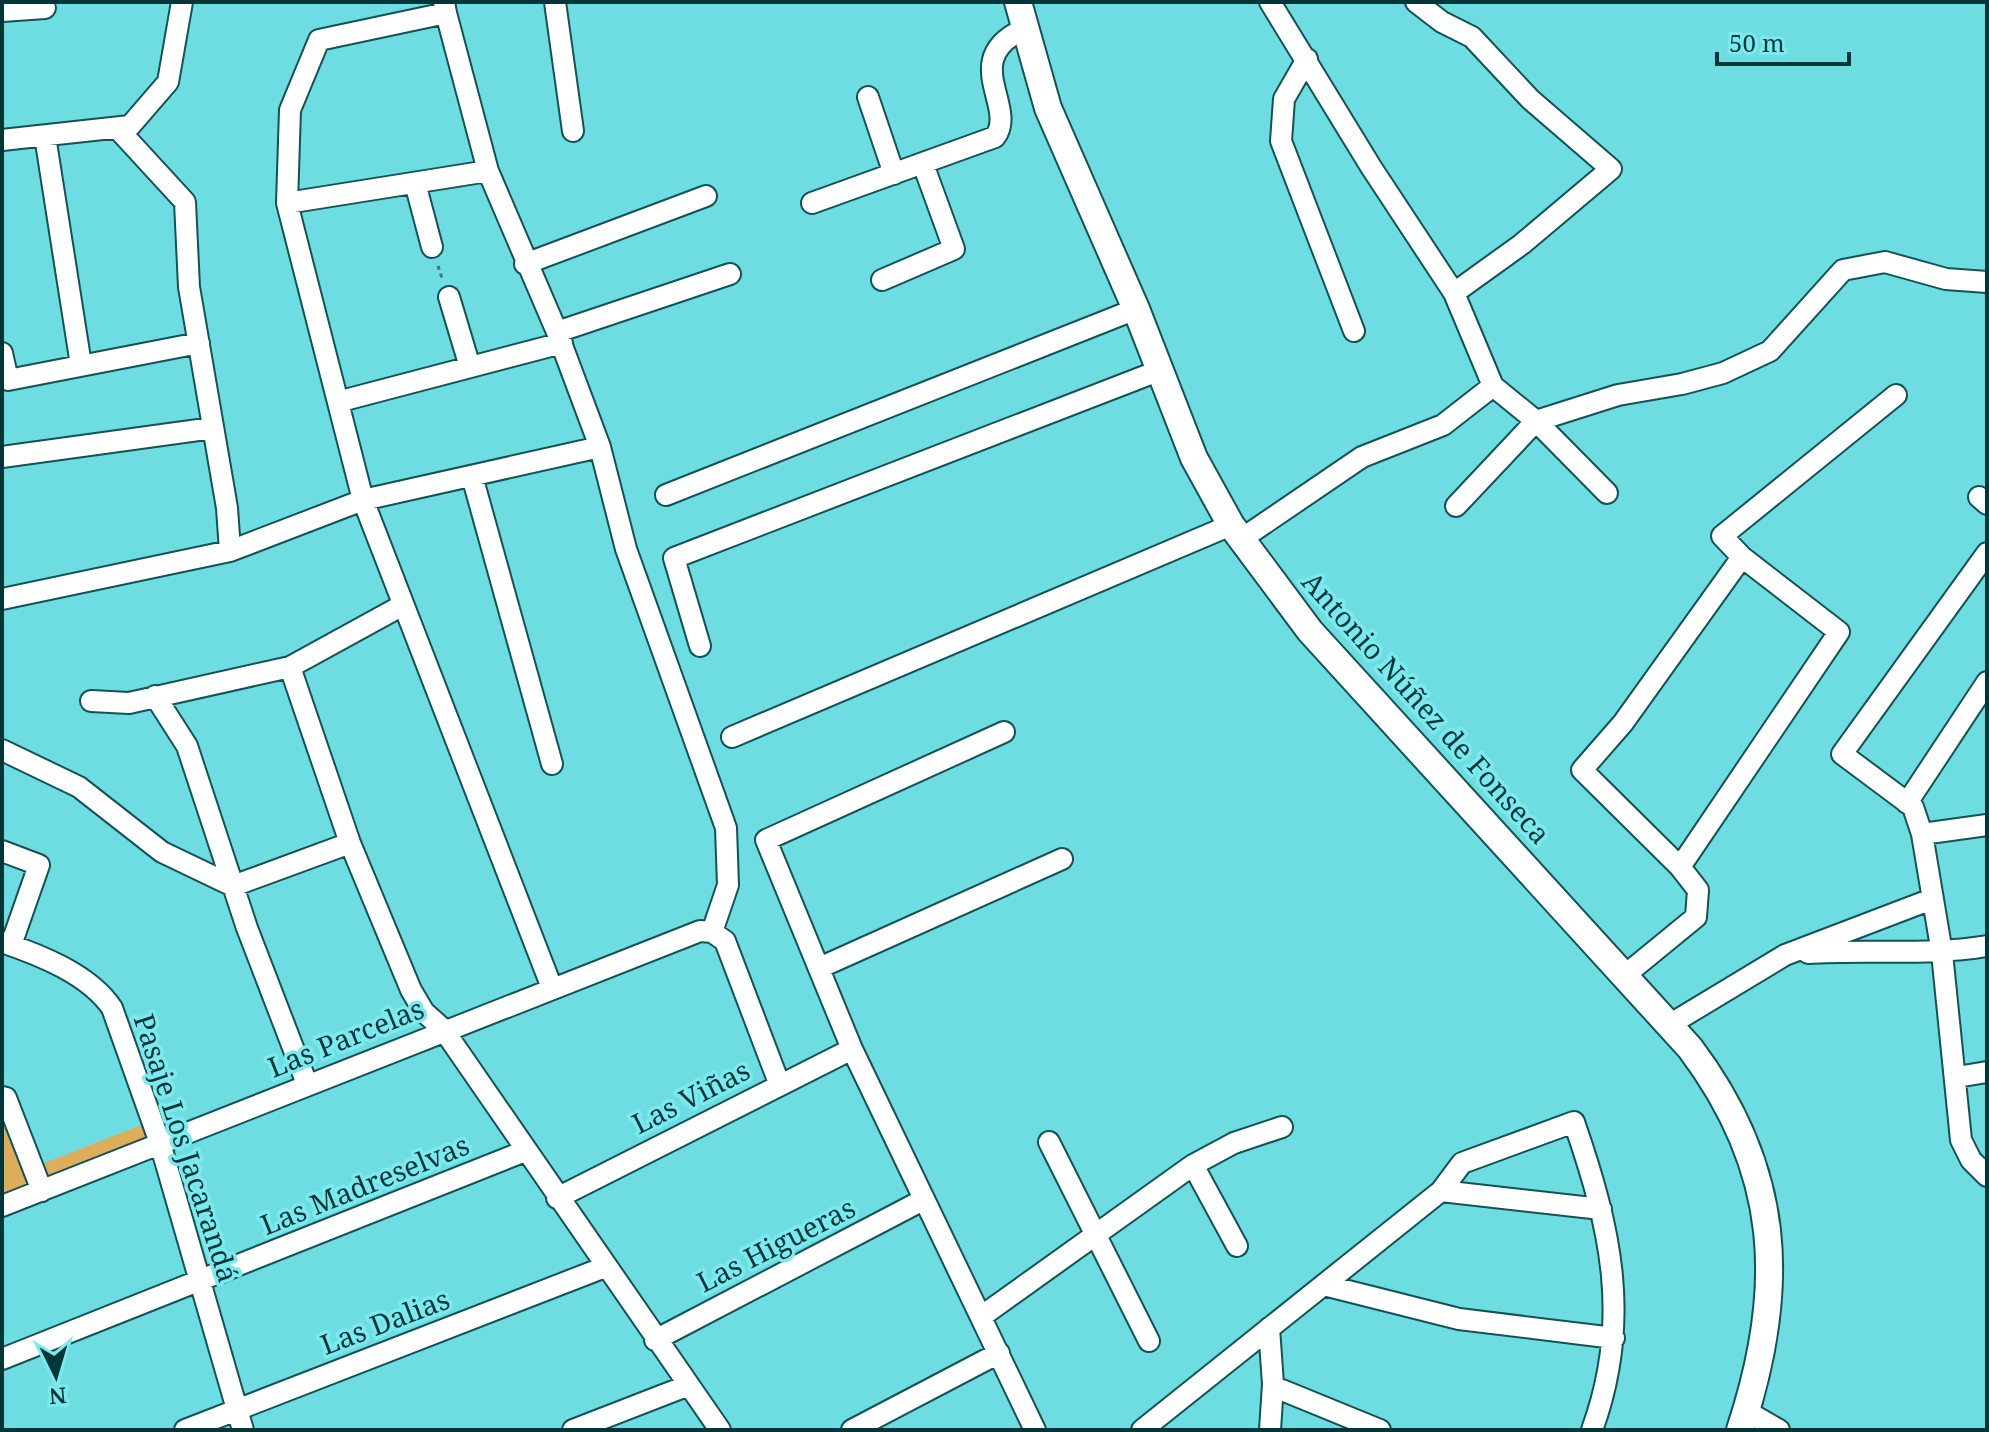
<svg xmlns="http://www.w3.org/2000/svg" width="1989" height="1432" font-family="'Noto Serif',serif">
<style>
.green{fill:#ddad59}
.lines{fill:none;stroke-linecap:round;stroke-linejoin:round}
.minor-casing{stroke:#135255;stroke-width:24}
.major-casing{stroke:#135255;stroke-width:30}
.path{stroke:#328185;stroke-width:3;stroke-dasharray:4 4;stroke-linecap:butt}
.minor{stroke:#fff;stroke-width:20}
.major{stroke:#fff;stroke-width:26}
.labels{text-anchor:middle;stroke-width:7;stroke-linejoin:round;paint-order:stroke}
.street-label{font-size:28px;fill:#013639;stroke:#7beaef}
</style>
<rect width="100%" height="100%" fill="#6ddde2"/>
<path class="green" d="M 2,1102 L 29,1169 L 144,1124 L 151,1140 L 2,1198 Z"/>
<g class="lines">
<g class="minor-casing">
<path id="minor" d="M 444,2 L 446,13 L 319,40 L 290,110 L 287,203 L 363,500 L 552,988
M 555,2 L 573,131
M 1270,2 L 1371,167 L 1454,293 L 1493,386 L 1536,421 L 1607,493
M 1416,2 L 1442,22 L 1472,37 L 1530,99 L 1611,169 L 1522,244 L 1454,293
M 2,11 L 45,8
M 446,13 L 488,171 L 557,332 L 600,447 L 626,549 L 726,828 L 728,885 L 712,932
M 1307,59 L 1284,99 L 1281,141 L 1354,331
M 868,97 L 894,174
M 117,128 L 185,202 L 189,287 L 227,508 L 230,551
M 45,136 L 81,365
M 2,140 L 130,126 L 168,82 L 182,2
M 415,183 L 432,247
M 287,203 L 488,171
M 812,203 L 995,137 C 1018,107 958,59 1024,29
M 525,264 L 706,196
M 882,280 L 954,249 L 923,164
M 449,297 L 470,367
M 557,332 L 730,274
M 2,353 L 8,380 L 199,343
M 341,401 L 562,343
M 2,457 L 213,428
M 472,476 L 552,764
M 666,495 L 1136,309
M 1979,497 L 1987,504
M 1456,506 L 1536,421 L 1618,395 L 1682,384 L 1723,373 L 1770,351 L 1843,270 L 1885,262 L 1946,279 L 1987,282
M 1240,540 L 1362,457 L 1443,425 L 1493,386
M 1987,553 L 1842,754 L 1913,807 L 1922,834 L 1942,953 L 1961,1140 L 1971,1160 L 1987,1176
M 2,599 L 230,551 L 363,500 L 600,447
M 700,646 L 674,558 L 1158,371
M 290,667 L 350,843 L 411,990 L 424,1012 L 443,1029 L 720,1430
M 155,696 L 187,746 L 247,928 L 307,1084
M 91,701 L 129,703 L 290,667 L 403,605
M 1004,732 L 766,840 L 852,1049 L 1035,1430
M 732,737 L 1231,525
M 2,750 L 79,787 L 162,852 L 233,886 L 350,843
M 1907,803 L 1987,682
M 1922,834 L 1987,825
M 2,851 L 39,865 L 11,945
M 1680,867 L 1839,632 L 1742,557 L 1722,536 L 1896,395
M 2,942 C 40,955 89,974 112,1008 L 160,1143 L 243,1430
M 1808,953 C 1868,949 1928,956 1987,946
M 819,968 L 1062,859
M 1624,976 L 1696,917 L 1698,890 L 1680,867 L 1582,770 L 1623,723 L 1742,557
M 1669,1025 L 1785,955 L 1932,899
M 1957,1077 L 1987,1072
M 2,1097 L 6,1098 L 42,1191
M 1049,1142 L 1149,1341
M 1193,1165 L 1237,1246
M 1441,1191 L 1601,1209
M 557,1198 L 852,1049
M 2,1206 L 700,931 L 712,932 L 725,941 L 779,1083
M 1324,1285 L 1459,1319 L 1614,1338
M 982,1316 L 1193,1165 L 1234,1143 L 1282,1127
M 1269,1328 L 1273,1384 L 1270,1430
M 655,1340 L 923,1200
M 2,1359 L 525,1151
M 1282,1390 L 1380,1430
M 1746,1411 L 1779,1430
M 185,1430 L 605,1267
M 573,1430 L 689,1385
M 852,1430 L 999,1353
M 1142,1430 L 1441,1191 L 1462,1163 L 1574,1122 C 1611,1229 1632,1320 1592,1430"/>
</g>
<g class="major-casing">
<path id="major" d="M 1018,2 L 1048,108 L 1136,309 L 1194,458 L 1231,525 L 1310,631 L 1690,1048 C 1782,1170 1787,1288 1740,1430"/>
</g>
<path class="path" d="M 438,266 L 443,281"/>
<use href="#minor" class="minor"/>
<use href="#major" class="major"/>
</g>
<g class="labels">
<g class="street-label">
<text transform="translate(1426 708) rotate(48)" y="10">Antonio Núñez de Fonseca</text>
<text transform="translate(346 1038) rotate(-22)" y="10">Las Parcelas</text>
<text transform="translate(691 1097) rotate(-27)" y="10">Las Viñas</text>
<text transform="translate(186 1148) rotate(72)" y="10">Pasaje Los Jacarandá</text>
<text transform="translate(365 1185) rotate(-22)" y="10">Las Madreselvas</text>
<text transform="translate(776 1245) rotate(-27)" y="10">Las Higueras</text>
<text transform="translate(385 1322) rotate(-21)" y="10">Las Dalias</text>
</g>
</g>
<rect width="1989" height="1432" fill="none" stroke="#013639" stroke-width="8"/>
<g transform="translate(56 1376) rotate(175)" stroke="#7beaef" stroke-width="6" paint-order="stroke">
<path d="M0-6L14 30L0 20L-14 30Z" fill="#013639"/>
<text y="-12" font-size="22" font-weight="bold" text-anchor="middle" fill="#013639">N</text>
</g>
<path d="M1717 52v12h132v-12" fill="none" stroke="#013639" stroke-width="4"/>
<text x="1729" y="52" font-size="24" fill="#013639" stroke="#7beaef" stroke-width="6" paint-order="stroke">50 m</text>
</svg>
